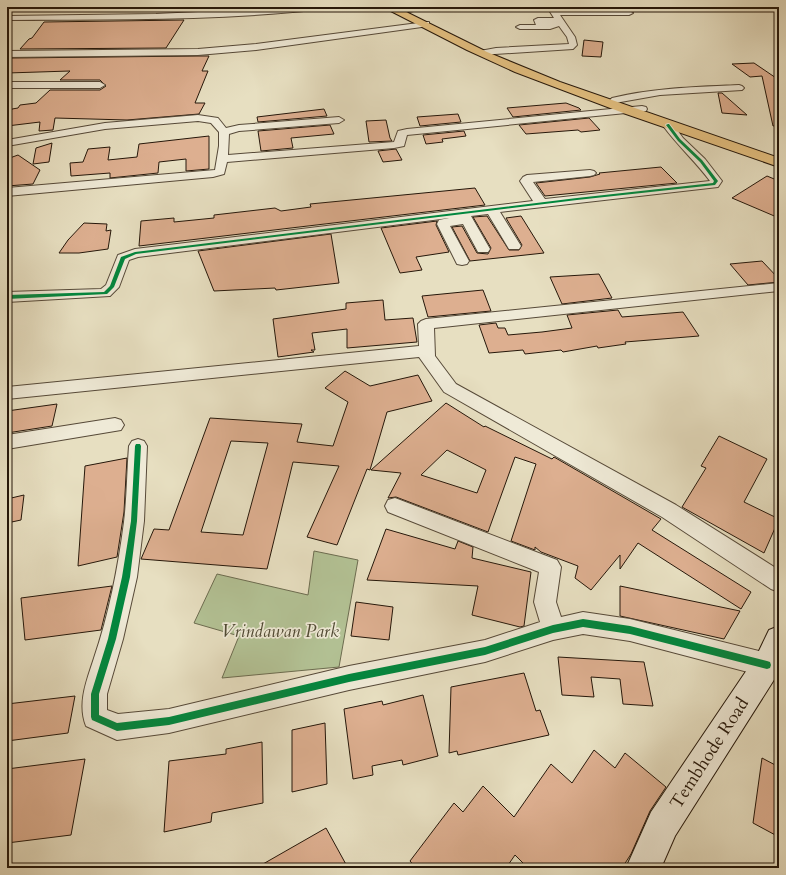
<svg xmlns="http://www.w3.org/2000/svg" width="786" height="875" font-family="Cardo,serif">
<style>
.green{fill:#b3c295;stroke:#6c6c50}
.building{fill:#ddaf90;stroke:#25170a;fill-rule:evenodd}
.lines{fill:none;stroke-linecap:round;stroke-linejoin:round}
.street-casing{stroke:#564938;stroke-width:2}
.secondary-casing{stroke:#25170a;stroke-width:2}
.primary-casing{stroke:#25170a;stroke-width:2}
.street{fill:#efead7;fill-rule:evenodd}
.secondary{fill:#efead7;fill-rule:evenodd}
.primary{fill:#e4c080;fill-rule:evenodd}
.cycleway-casing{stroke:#efead7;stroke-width:2}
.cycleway{fill:#00873e;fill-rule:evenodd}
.labels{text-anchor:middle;stroke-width:3.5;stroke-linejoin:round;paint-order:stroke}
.near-park-label{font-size:18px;font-style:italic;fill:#504a34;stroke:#efead7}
.near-street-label{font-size:18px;fill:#25170a;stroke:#efead7}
</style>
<rect width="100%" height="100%" fill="#e7dfc1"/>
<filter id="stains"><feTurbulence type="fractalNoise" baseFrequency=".005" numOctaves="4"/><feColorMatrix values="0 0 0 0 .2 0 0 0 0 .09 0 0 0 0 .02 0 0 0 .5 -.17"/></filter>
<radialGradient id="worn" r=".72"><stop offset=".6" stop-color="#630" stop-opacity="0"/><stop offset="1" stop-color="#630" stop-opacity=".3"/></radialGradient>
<path class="green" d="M 314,551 L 358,560 L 339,667 L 222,678 L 239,636 L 194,623 L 217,574 L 308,595 Z"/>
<path class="building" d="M 184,20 L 166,48 L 20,49 L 29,39 L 32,38 L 44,22 Z
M 584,40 L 603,42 L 601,57 L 582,56 Z
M 198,56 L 209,56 L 202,71 L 208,71 L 195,103 L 205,103 L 199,114 L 127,120 L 55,118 L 53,130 L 39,131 L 40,122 L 7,126 L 7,120 L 12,109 L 18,108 L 20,105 L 36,103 L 50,90 L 100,90 L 106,86 L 100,80 L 60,80 L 70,71 L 7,73 L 7,64 L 12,58 Z
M 754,63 L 779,80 L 779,125 L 773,126 L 762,76 L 750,77 L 732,64 Z
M 718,93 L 722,93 L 747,115 L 722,113 Z
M 566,103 L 579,108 L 581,110 L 513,117 L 507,108 Z
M 324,109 L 327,116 L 258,122 L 257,117 Z
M 458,114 L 461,122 L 420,126 L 417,117 Z
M 589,118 L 600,130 L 581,132 L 578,130 L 526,134 L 519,125 Z
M 386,120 L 390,138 L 392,141 L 369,142 L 366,121 Z
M 330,125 L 334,134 L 291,138 L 293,148 L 261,151 L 258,131 Z
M 464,131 L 466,136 L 442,139 L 443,142 L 426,144 L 423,135 Z
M 209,136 L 209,169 L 186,171 L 186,159 L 159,162 L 158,173 L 110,178 L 110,173 L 71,176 L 70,163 L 83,162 L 88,149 L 110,147 L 108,160 L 137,157 L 139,144 Z
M 52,143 L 49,162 L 33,164 L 36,148 Z
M 396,149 L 402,160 L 383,162 L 378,151 Z
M 18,155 L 40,170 L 33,184 L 7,186 L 7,159 Z
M 661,167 L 677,183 L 545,196 L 536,183 L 590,177 L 600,174 L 599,173 Z
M 767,176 L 779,181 L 779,218 L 732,198 Z
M 475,188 L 485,205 L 139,246 L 141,221 L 174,218 L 174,222 L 214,218 L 214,215 L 275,208 L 281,211 L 311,207 L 310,204 Z
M 487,216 L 509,250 L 519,250 L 522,245 L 506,218 L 521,216 L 544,253 L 470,261 L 452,227 L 462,226 L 477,253 L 488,254 L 491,248 L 473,217 Z
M 437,221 L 436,225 L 449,252 L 416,257 L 422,270 L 400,273 L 381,228 Z
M 84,223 L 107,224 L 106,231 L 111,230 L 108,249 L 79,253 L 59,253 L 68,240 Z
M 331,234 L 339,283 L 276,290 L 275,288 L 214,291 L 198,251 Z
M 762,261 L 779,279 L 779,282 L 748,285 L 730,264 Z
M 599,274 L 612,298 L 562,304 L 550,277 Z
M 483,290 L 491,311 L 428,317 L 422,296 Z
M 383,300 L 385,320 L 413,318 L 417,342 L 347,348 L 347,329 L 312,333 L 315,350 L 311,350 L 314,352 L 278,357 L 273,319 L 346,309 L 346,303 Z
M 618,310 L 622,317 L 683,312 L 699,336 L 625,342 L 626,344 L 598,348 L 597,346 L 563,352 L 561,350 L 525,354 L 523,350 L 489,353 L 479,325 L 496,323 L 498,328 L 505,328 L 508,335 L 542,332 L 572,328 L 567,315 Z
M 345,371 L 370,386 L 418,375 L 432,401 L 387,412 L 370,470 L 367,469 L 337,545 L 307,537 L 339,466 L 293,462 L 267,569 L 141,559 L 154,529 L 169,530 L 210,418 L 302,424 L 297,442 L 333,446 L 348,402 L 325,388 ZM 231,441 L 268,443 L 243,535 L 201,532 Z
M 446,403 L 484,427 L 485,426 L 552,459 L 554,457 L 661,519 L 652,530 L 751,592 L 741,609 L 638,543 L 620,569 L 620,555 L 591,590 L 575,578 L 578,566 L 541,552 L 535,547 L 535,550 L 511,541 L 536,464 L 515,457 L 488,532 L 396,497 L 388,498 L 401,473 L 371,470 ZM 447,450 L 486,470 L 477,493 L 421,475 Z
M 57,404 L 52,426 L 7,433 L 7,411 Z
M 719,436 L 767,459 L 744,502 L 779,519 L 764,553 L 682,507 L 706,468 L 701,466 Z
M 127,458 L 124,512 L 117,557 L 78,566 L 85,466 Z
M 24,495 L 21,520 L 7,523 L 7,499 Z
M 386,529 L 455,549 L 458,541 L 473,547 L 472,558 L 531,572 L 524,626 L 520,627 L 472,615 L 478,586 L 367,580 Z
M 112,586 L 101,630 L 25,640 L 21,598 Z
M 620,586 L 740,611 L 724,639 L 620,616 Z
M 356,602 L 393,607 L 389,640 L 351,636 Z
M 558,657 L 644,662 L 653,706 L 623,704 L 620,679 L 591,677 L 594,697 L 562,695 Z
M 524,673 L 536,711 L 540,710 L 549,735 L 458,755 L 457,751 L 449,753 L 451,687 Z
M 423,695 L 438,756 L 403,765 L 402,760 L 372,766 L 373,775 L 353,779 L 344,709 L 382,701 L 383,705 Z
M 75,696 L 68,733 L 7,741 L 7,704 Z
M 325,723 L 327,784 L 292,792 L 292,730 Z
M 262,742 L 263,803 L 212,813 L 211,822 L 164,832 L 169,761 L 226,754 L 226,749 Z
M 594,750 L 615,768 L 625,753 L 666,787 L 650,811 L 631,854 L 622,868 L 528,868 L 515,855 L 506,868 L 416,868 L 410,861 L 454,803 L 463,812 L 483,786 L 514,817 L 551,764 L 572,783 Z
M 762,758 L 779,767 L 779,837 L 753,823 Z
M 85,759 L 71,835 L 7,843 L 7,769 Z
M 326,828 L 348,868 L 256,868 Z"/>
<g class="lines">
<g class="street-casing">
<path id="street" d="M 302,7 L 327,7 L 323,9 C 218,21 112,19 7,20 L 7,16 L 156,14 Z
M 412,7 L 428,7 L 424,9 L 398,14 L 394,12 L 395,10 Z
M 547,7 L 555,7 L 557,11 L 629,11 L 633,13 L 629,15 L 560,15 L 575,37 L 577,45 L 573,49 L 480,55 L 479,53 L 480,51 L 496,48 L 569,44 L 567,37 L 559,26 L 550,29 L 520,29 L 516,27 L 520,25 L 536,25 L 534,20 L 538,18 L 554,18 Z
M 426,22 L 429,22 L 429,26 L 256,50 L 198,55 L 7,57 L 7,51 L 198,49 L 256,44 Z
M 7,82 L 100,82 L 105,85 L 100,88 L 7,88 Z
M 739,85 L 742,86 L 744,88 L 742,90 L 660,95 L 615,103 L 610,100 L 612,98 C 653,88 696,87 739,85 Z
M 642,106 L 646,107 L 647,109 L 646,111 L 407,135 L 404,146 L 394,148 L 227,162 L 224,174 L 213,177 L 7,196 L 7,188 L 215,170 L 219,146 L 219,132 L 211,123 L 198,121 L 105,129 L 7,146 L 7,140 L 105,123 L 198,115 L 218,118 L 226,128 L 239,125 L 339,117 L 344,120 L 339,123 L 239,131 L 229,134 L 228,155 L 394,142 L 398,131 L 407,129 Z
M 668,122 L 672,123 L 683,138 L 705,159 L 722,181 L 718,187 L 500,212 L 521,246 L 519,249 L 509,249 L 488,214 L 471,216 L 490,249 L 488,252 L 478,252 L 463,224 L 450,226 L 469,261 L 467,264 L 462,265 L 457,264 L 437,224 L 439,220 L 449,218 L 138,257 L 129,260 L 119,287 L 110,296 L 7,302 L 7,292 L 101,289 L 106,285 L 118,255 L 135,249 L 533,201 L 520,181 L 523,177 L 527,175 L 590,170 L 594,171 L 596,173 L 594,175 L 590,176 L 533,182 L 545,199 L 710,181 C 696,162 678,146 664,127 L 663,125 L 664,123 Z
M 779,283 L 779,291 L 434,328 L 435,356 L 456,384 L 676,505 L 779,570 L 779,592 L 771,589 L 662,517 L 444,392 L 419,357 L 7,399 L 7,387 L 419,346 L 418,324 L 421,321 L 426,319 Z
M 115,418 L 121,420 L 124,425 L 121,430 L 7,449 L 7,435 Z
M 138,439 L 144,441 L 147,446 L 144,521 L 137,577 L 123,639 L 107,694 L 107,710 L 118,714 L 169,709 L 349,666 L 485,640 L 540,622 L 534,602 L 539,572 L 388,512 L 385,506 L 388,500 L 395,498 L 557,560 L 561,567 L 556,602 L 561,617 L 583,612 L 630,619 L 767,653 L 775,657 L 779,665 L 775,673 L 767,677 L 630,641 L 583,634 L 553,640 L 485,662 L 349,690 L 169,733 L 117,740 L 86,726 C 77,703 87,680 94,658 C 109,614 118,568 124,522 C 127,497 127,471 129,446 L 132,441 Z"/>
</g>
<g class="secondary-casing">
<path id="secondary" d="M 779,626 L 779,671 L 777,675 L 675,836 L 661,868 L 626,868 L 651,812 L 757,655 L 769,630 Z"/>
</g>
<g class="primary-casing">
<path id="primary" d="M 383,7 L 396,7 L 487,52 L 560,82 L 779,158 L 779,167 L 626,114 L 515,72 L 467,50 Z"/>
</g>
<use href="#street" class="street"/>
<use href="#secondary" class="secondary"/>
<use href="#primary" class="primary"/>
<g class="cycleway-casing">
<path id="cycleway" d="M 668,124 L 669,124 L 680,139 L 702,160 L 718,181 L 715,185 L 577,200 L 136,254 L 125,259 L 114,287 L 107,294 L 7,299 L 7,295 L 104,292 L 110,286 L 121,257 L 135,252 L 577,198 L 713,183 L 714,181 L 700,162 L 678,141 L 666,125 Z
M 136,444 L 140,444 L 141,446 L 137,521 L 130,577 L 116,639 L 99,694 L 99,715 L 117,723 L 169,717 L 349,674 L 485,647 L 553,625 L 583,619 L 630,626 L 767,661 L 770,662 L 771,665 L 770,668 L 767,669 L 630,634 L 583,627 L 553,633 L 485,655 L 349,682 L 169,725 L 117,731 L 92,720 L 91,717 L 91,694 L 108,639 L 122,577 L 131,521 L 135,446 Z"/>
</g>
<use href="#cycleway" class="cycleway"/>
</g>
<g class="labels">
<g class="near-park-label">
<text x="280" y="637">Vrindawan Park</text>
</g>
<g class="near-street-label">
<text transform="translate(709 753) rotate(-57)" y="6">Tembhode Road</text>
</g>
</g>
<rect width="786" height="875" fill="none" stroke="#e7dfc1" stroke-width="24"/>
<rect x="8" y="8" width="770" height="859" fill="none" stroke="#25170a" stroke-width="2"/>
<rect x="12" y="12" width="762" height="851" fill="none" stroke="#25170a"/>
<rect width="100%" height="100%" filter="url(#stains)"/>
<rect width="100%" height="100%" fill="url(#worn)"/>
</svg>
